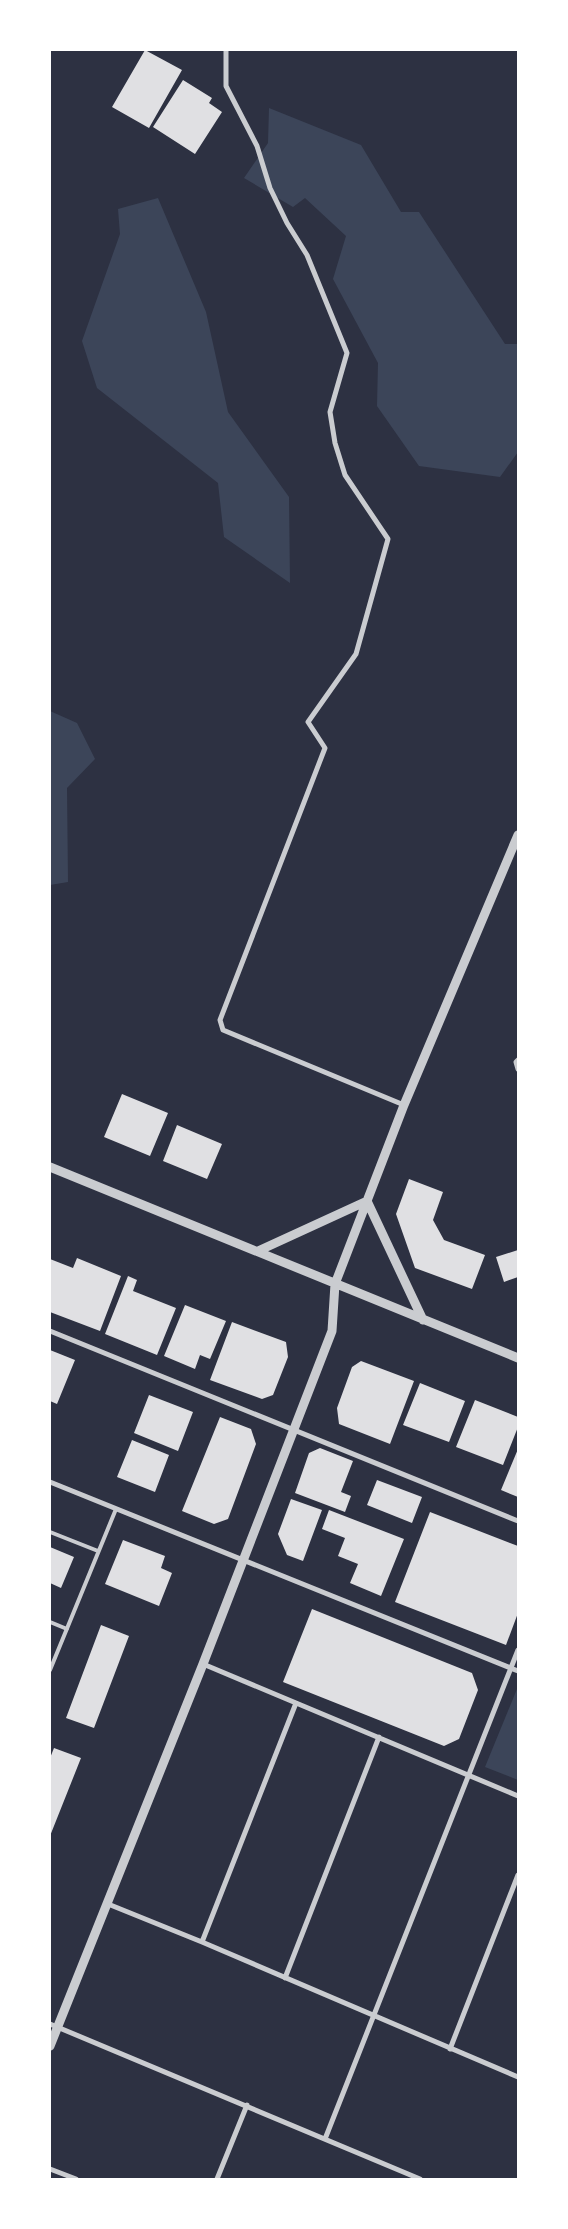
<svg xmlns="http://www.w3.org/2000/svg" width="568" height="2229" font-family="Inter,sans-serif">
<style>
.green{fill:#3c4559}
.building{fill:#e0e0e3}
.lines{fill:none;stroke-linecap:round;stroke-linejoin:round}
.service{stroke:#caccd0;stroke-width:4}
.minor{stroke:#caccd0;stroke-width:5}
.tertiary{stroke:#caccd0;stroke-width:9}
</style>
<rect width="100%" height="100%" fill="#2d3142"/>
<path class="green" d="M 269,108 L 361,145 L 401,212 L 419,212 L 505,344 L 518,344 L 518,452 L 500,477 L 419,466 L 377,406 L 378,363 L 333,279 L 346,236 L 305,198 L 293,207 L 244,178 L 268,143 Z
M 158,198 L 206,312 L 228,412 L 289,497 L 290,583 L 224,537 L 218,483 L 97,388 L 82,341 L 120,234 L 118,209 Z
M 50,711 L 77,723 L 95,759 L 67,788 L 68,882 L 50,885 Z
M 517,1689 L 518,1689 L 518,1780 L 485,1767 Z"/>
<path class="building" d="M 145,50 L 182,70 L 149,128 L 112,107 Z
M 183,80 L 212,98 L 209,103 L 222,112 L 195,154 L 153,127 Z
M 122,1094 L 168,1113 L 150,1156 L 104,1137 Z
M 177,1125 L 222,1144 L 207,1179 L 163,1161 Z
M 409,1179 L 443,1192 L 433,1220 L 444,1240 L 485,1255 L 472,1289 L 415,1268 L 396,1214 Z
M 518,1250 L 518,1277 L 504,1282 L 496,1257 Z
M 77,1258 L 121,1276 L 100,1331 L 50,1312 L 50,1259 L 73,1268 Z
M 128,1276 L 137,1280 L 133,1291 L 176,1308 L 157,1355 L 105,1334 Z
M 185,1305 L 226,1321 L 210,1359 L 200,1355 L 195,1369 L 164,1356 Z
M 232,1322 L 286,1342 L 288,1357 L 273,1395 L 262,1399 L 210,1380 Z
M 50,1350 L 75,1360 L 57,1404 L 50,1401 Z
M 361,1361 L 414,1381 L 390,1444 L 339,1424 L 337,1408 L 352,1367 Z
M 420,1383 L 465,1401 L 449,1442 L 403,1425 Z
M 149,1395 L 193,1412 L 178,1451 L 134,1433 Z
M 475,1400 L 518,1417 L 518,1427 L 503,1465 L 456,1447 Z
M 220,1417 L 251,1429 L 256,1444 L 228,1519 L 214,1524 L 182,1511 Z
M 132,1440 L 169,1455 L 155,1492 L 117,1477 Z
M 320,1448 L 353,1461 L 341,1492 L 351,1496 L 345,1512 L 295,1493 L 309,1453 Z
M 518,1449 L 518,1497 L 501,1490 Z
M 377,1480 L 422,1497 L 412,1523 L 367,1505 Z
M 291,1499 L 322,1510 L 303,1561 L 287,1555 L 278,1534 Z
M 329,1510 L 404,1539 L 381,1596 L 350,1583 L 358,1564 L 338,1556 L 345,1538 L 322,1529 Z
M 430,1512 L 518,1546 L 518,1613 L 506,1645 L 395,1602 Z
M 123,1540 L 165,1556 L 161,1568 L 172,1573 L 159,1606 L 105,1584 Z
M 50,1547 L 74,1557 L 61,1588 L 50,1583 Z
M 312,1609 L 472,1673 L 478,1690 L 459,1739 L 444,1746 L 283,1682 Z
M 101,1625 L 129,1636 L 94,1728 L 66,1718 Z
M 54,1748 L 81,1758 L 50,1836 L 50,1758 Z"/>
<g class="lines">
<path class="service" d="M 50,1532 L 98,1551
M 50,1622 L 67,1629
M 50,1670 L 116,1509"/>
<path class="minor" d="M 226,50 L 226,86 L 257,146 L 270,188 L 287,223 L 307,255 L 347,353 L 330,412 L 335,443 L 345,475 L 388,539 L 356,654 L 308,722 L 325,748 L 220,1020 L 223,1030 L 404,1105
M 518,1060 L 516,1062 L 518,1069
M 50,1331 L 518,1521
M 50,1482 L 518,1671
M 203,1664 L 518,1796
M 108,1904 L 202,1942 L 518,2077
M 202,1942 L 296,1703
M 285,1978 L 379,1737
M 50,2024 L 420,2179
M 450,2049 L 518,1875
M 325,2139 L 518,1650
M 50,2169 L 76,2179
M 217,2179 L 247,2105"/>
<path class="tertiary" d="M 50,1167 L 518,1358
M 367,1201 L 423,1320
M 258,1251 L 367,1201
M 50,2046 L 203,1664 L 332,1331 L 335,1284 L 404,1105 L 518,835"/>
</g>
<rect width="568" height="2229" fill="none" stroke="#ffffff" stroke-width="102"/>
</svg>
